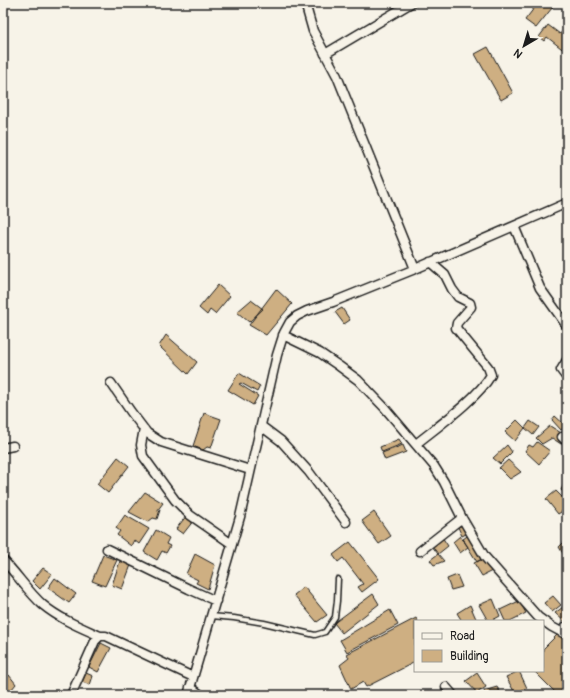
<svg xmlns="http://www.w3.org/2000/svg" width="570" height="698" font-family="Pangolin,sans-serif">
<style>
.building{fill:#ceaf82;stroke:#1c1c1c}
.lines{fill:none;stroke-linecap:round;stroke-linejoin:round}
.lane-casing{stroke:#1c1c1c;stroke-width:7}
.street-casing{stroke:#1c1c1c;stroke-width:11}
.lane{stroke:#f7f3e8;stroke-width:4}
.street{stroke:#f7f3e8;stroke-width:8}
</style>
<rect width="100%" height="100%" fill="#f7f3e8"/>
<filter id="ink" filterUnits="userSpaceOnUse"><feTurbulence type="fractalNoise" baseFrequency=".025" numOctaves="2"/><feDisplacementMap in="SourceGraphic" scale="8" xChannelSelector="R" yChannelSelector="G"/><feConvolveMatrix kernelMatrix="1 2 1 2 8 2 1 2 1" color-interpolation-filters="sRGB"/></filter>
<g filter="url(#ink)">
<path class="building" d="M 538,3 L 556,3 L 536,28 L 525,20 Z
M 548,25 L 560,34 L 567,25 L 566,52 L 547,37 L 544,41 L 539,37 Z
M 488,47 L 513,93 L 501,100 L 475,54 Z
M 218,285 L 230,296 L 215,314 L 210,310 L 207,315 L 199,308 Z
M 276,289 L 292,304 L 266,335 L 249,325 Z
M 251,300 L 263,309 L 249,322 L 237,312 Z
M 342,308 L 350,320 L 344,324 L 335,312 Z
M 166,335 L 197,362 L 188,374 L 159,346 Z
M 239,373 L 260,386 L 257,392 L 241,383 L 239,384 L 258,396 L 253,405 L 228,390 Z
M 204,413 L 221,419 L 211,448 L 207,447 L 203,450 L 193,446 Z
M 555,416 L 566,426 L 561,430 L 552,420 Z
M 517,420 L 525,428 L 515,441 L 505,432 Z
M 530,421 L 539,427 L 533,435 L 525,428 Z
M 550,426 L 566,436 L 561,444 L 552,438 L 542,444 L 536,438 Z
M 399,439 L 402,444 L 382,452 L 380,447 Z
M 537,442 L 550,451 L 539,464 L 525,451 L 529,445 L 533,447 Z
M 403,445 L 406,452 L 385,460 L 382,453 Z
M 507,445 L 512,452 L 500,464 L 493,458 Z
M 118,457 L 129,466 L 108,493 L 97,484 Z
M 508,460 L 521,472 L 510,479 L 499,468 Z
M 565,482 L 567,484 L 567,496 L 561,490 Z
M 556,491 L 567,502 L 567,508 L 558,514 L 546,499 Z
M 145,492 L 163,503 L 157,511 L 160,510 L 157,519 L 153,518 L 148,522 L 129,512 Z
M 374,512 L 391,536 L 379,544 L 362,521 Z
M 125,515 L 149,529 L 139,544 L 134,540 L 131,546 L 117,535 L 120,531 L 116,528 Z
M 187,515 L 194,520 L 183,534 L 176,529 Z
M 465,524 L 470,532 L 462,536 L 458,527 Z
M 156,530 L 169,538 L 166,544 L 170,546 L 166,553 L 162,551 L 157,560 L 144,552 Z
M 470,534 L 484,558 L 477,562 L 463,539 Z
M 460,536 L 468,547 L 460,553 L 453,542 Z
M 442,537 L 448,546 L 438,554 L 432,546 Z
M 567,539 L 567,560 L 559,547 Z
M 350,542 L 379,579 L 362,592 L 358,587 L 363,584 L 343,558 L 338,562 L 333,555 Z
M 195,554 L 215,565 L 208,589 L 196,583 L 198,580 L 186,574 Z
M 438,554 L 444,561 L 434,565 L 430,560 Z
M 103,555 L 117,560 L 105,586 L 92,581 Z
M 121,558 L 131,565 L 122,589 L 112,585 Z
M 484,558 L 492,571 L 482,576 L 474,563 Z
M 43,568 L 52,574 L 40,589 L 32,581 Z
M 457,575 L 462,587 L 451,590 L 447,579 Z
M 55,578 L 76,594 L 69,603 L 48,588 Z
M 304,587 L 327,615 L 317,622 L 294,595 Z
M 373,594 L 379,604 L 342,633 L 334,623 Z
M 553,596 L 561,605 L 552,612 L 544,603 Z
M 493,599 L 500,616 L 491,621 L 488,621 L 479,605 Z
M 519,601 L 526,613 L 510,621 L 505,621 L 500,610 Z
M 567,604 L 567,624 L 555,613 Z
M 470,605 L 477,621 L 462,621 L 457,613 Z
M 390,610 L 398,625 L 347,652 L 340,640 Z
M 416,618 L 418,621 L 415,621 L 415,662 L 366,687 L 363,682 L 351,689 L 340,665 L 349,658 L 347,654 Z
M 565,627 L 567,629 L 567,695 L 558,695 L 534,671 L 543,671 L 543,649 Z
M 101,643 L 111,648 L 98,672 L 89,667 Z
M 519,671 L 527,688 L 515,693 L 506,677 Z
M 86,673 L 93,676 L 90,685 L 82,682 Z
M 477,673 L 486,687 L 477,693 L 466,681 Z
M 9,675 L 16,684 L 7,695 L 5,695 L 3,693 L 3,680 Z
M 497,687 L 502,695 L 486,695 L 484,691 Z"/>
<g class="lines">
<g class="lane-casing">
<path id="lane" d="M 211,616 L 234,618 L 264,623 L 315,635 L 325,632 L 335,617 L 337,601 L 338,579"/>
</g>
<g class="street-casing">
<path id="street" d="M 305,3 L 313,31 L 337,76 L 415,269
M 325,54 L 411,3
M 514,226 L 540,288 L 567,326
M 283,335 L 320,353 L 339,366 L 358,380 L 384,407 L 434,466 L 444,482 L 462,518 L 485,557 L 538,617 L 552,627 L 565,634 L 565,627 L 567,630
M 567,360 L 561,370 L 567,378
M 111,383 L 131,412 L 147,433 L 161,442 L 250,470
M 261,426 L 281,441 L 309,472 L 346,522
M 144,429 L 141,445 L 143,456 L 175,500 L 190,515 L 232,544
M 562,437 L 567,442
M 416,444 C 437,427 478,398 491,375 L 488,367 L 456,328 L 457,323 L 471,307 L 470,303 L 458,297 L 452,289 L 445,275 L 430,262
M 3,448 L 13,446
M 107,549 L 189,589 L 216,601
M 420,551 L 462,518
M 3,560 C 17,574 28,592 43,605 C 60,619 80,627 100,636
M 190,687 L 201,695
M 446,687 L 453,695
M 71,695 L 95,641 L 100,636 L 106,636 L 193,677
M 188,695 L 240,517 L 277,355 L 284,333 L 290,322 L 297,316 L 307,311 L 333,302 L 415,269 L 567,203"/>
</g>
<use href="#lane" class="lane"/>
<use href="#street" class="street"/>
</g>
</g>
<rect width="570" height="698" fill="none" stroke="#f7f3e8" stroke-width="16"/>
<rect x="8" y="8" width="554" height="682" fill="none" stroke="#1c1c1c" stroke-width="1.5" filter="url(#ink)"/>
<rect x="414" y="620" width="130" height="52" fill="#f7f3e8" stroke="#9f9d96"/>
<rect x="422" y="633" width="20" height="6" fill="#f7f3e8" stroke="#9f9d96"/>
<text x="450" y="640" font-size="12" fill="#1c1c1c">Road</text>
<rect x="422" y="650" width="20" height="12" fill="#ceaf82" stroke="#9f9d96"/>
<text x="450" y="660" font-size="12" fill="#1c1c1c">Building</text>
<g transform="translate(524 46) rotate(218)" stroke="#f7f3e8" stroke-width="3" paint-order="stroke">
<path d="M0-3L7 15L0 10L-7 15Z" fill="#1c1c1c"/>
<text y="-6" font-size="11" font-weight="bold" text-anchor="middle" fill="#1c1c1c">N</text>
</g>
</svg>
